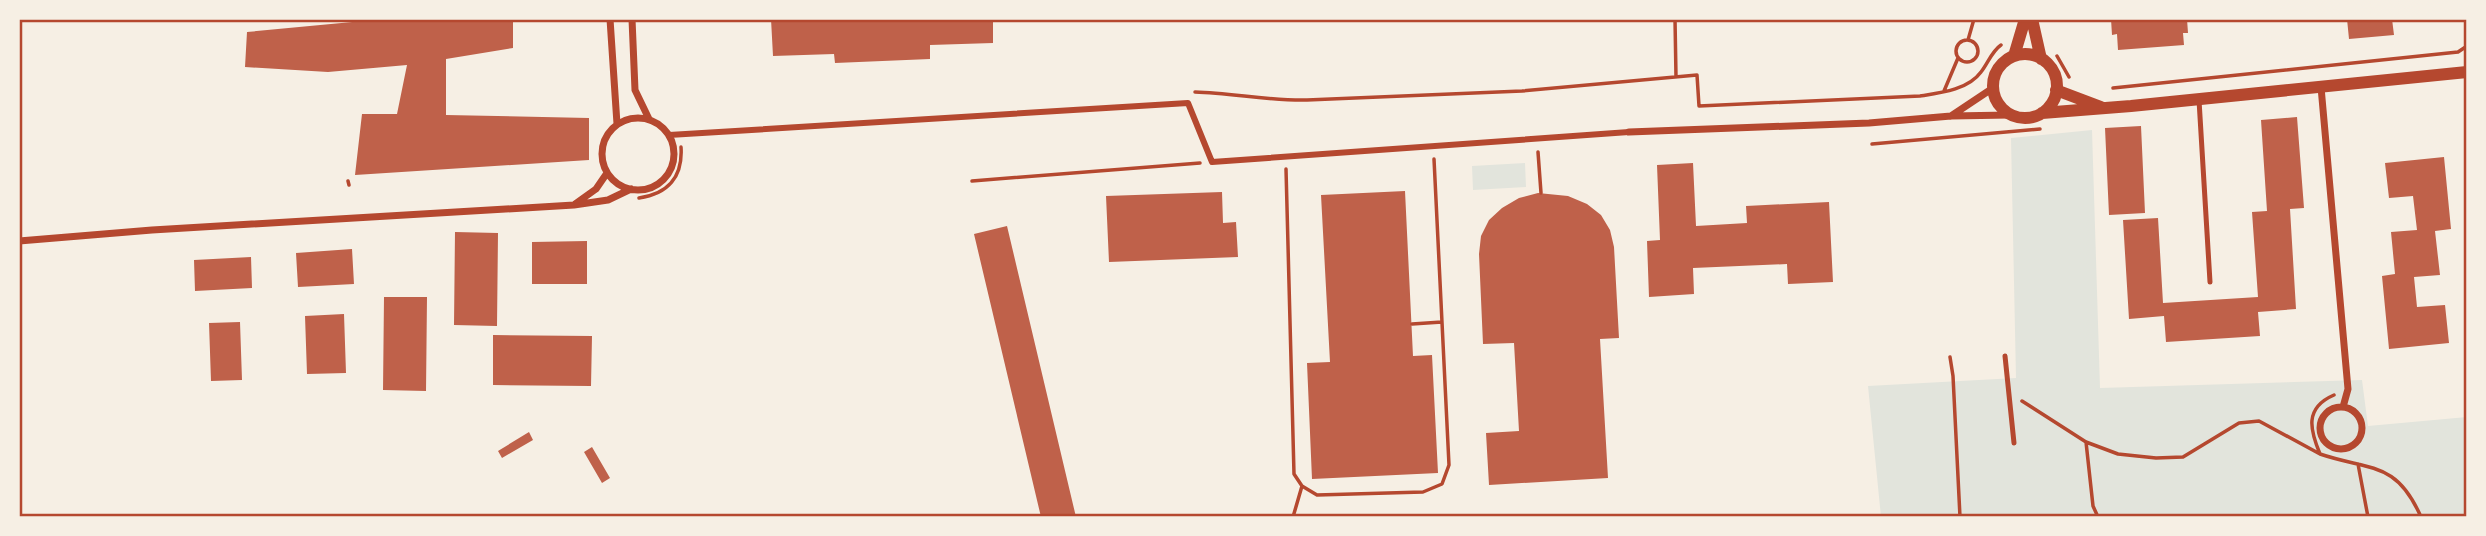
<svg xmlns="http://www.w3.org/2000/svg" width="2486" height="536" font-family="'Fira Sans Condensed',sans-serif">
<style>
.green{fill:#e2e4dc}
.building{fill:#bf614a}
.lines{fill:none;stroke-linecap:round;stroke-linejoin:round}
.path{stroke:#b5482f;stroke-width:3.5}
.service{stroke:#b5482f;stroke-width:5}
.pedestrian{stroke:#b5482f;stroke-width:6}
.minor{stroke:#b5482f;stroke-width:7}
.tertiary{stroke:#b5482f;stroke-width:12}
.neatline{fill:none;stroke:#b5482f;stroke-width:2.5}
</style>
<rect width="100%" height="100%" fill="#f6efe4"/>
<path class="green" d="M 2092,130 L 2100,388 L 2362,380 L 2368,426 L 2467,417 L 2467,517 L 1881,517 L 1868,386 L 2016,378 L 2011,138 Z
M 1525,163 L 1526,187 L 1473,190 L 1472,166 Z"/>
<path class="building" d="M 384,19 L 513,19 L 513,48 L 446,59 L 446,115 L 589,118 L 589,160 L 355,175 L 362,114 L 397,114 L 407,65 L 328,72 L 245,67 L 247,32 Z
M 771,19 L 993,19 L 993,43 L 930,45 L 930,59 L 835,63 L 834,54 L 773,56 Z
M 2111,19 L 2187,19 L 2188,33 L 2183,33 L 2184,45 L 2118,50 L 2117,34 L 2112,35 Z
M 2347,19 L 2392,19 L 2394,35 L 2349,39 Z
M 2297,117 L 2304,208 L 2290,209 L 2296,309 L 2258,312 L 2260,336 L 2166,342 L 2164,316 L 2129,319 L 2123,220 L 2158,218 L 2163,303 L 2258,297 L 2252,212 L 2267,211 L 2261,120 Z
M 2141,126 L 2145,213 L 2109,215 L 2105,128 Z
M 2444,157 L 2451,229 L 2435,231 L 2440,275 L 2414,277 L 2417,307 L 2445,305 L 2449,343 L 2389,349 L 2382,276 L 2395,274 L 2391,232 L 2417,230 L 2413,196 L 2389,198 L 2385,163 Z
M 1693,163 L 1696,226 L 1747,223 L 1746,206 L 1829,202 L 1833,282 L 1788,284 L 1787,264 L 1693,268 L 1694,294 L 1649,297 L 1647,241 L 1660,240 L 1657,165 Z
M 1405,191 L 1413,356 L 1432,355 L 1438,473 L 1312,479 L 1307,363 L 1330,362 L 1321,195 Z
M 1222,192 L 1223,223 L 1236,222 L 1238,257 L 1109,262 L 1106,196 Z
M 1538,193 L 1568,196 L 1587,204 L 1601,215 L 1610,230 L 1614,247 L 1619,338 L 1600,339 L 1608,478 L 1489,485 L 1486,433 L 1519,431 L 1514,343 L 1483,344 L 1479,254 L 1481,236 L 1489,220 L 1502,208 L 1519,198 Z
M 1007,226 L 1076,517 L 1041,517 L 974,234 Z
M 455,232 L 498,233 L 497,326 L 454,325 Z
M 587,241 L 587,284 L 532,284 L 532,242 Z
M 352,249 L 354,284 L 298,287 L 296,253 Z
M 251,257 L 252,288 L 195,291 L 194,260 Z
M 384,297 L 427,297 L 426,391 L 383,390 Z
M 344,314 L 346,373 L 307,374 L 305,316 Z
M 240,322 L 242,380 L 211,381 L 209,323 Z
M 493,335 L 592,336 L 591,386 L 493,385 Z
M 529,432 L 533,440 L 502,458 L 498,451 Z
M 592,447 L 610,478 L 602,483 L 584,452 Z"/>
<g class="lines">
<path class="path" d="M 1675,19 L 1676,77
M 1968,40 L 1974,19
M1956 51a11 11 0 1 1 22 0a11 11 0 1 1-22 0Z
M 2057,56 L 2069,77
M 2113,88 L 2458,52 L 2467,46
M 1944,91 L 1958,58
M 1195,92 C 1233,93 1269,101 1307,100 L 1522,91 L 1697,75 L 1699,106 L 1920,96 C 1940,93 1968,90 1981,72 C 1988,63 1992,51 2001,45
M 1872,144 L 2040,129
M 1538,152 L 1541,193
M 1286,169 L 1294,474 L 1302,486 L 1317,495 L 1423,492 L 1442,484 L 1449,465 L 1434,159
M 348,181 L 349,185
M 972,181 L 1200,163
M 639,198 C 668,194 683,177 681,147
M 1412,324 L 1442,322
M 1950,357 L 1953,376 L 1960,517
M 2334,395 C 2304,408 2310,430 2320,454 C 2370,471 2396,460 2421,517
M 2022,401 L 2086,442 L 2118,454 L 2156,458 L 2183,457 L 2239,423 L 2259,421 L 2320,454
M 2086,442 L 2093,506 L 2098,517
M 2358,464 L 2368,517
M 1293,517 L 1302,486"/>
<path class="service" d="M 2199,100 L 2210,282
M 2005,356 L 2014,443"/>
<path class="pedestrian" d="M 669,135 L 1188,103 L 1212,162 L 1629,132"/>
<path class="minor" d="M 610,19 L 617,124
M 632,19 L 635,90 L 649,119
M 2321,87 L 2348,389 L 2343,407
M 1951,116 L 1993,88
M602 154a36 36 0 1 1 72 0a36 36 0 1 1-72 0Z
M 1629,132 L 1869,123 L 1951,116 L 2010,115
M 575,204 L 596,189 L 607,173
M 19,241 L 152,230 L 574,205 L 608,200 L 631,189
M2320 428a21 21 0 1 1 42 0a21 21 0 1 1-42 0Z"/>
<path class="tertiary" d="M 2032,19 L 2041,59
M1993 86a32 32 0 1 1 64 0a32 32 0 1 1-64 0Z
M 2014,56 L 2025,19
M 2056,90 L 2101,107
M 2042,113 L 2131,106 L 2467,72"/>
</g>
<rect width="2486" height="536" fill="none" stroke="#f6efe4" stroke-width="42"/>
<rect x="21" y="21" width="2444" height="494" class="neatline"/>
</svg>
